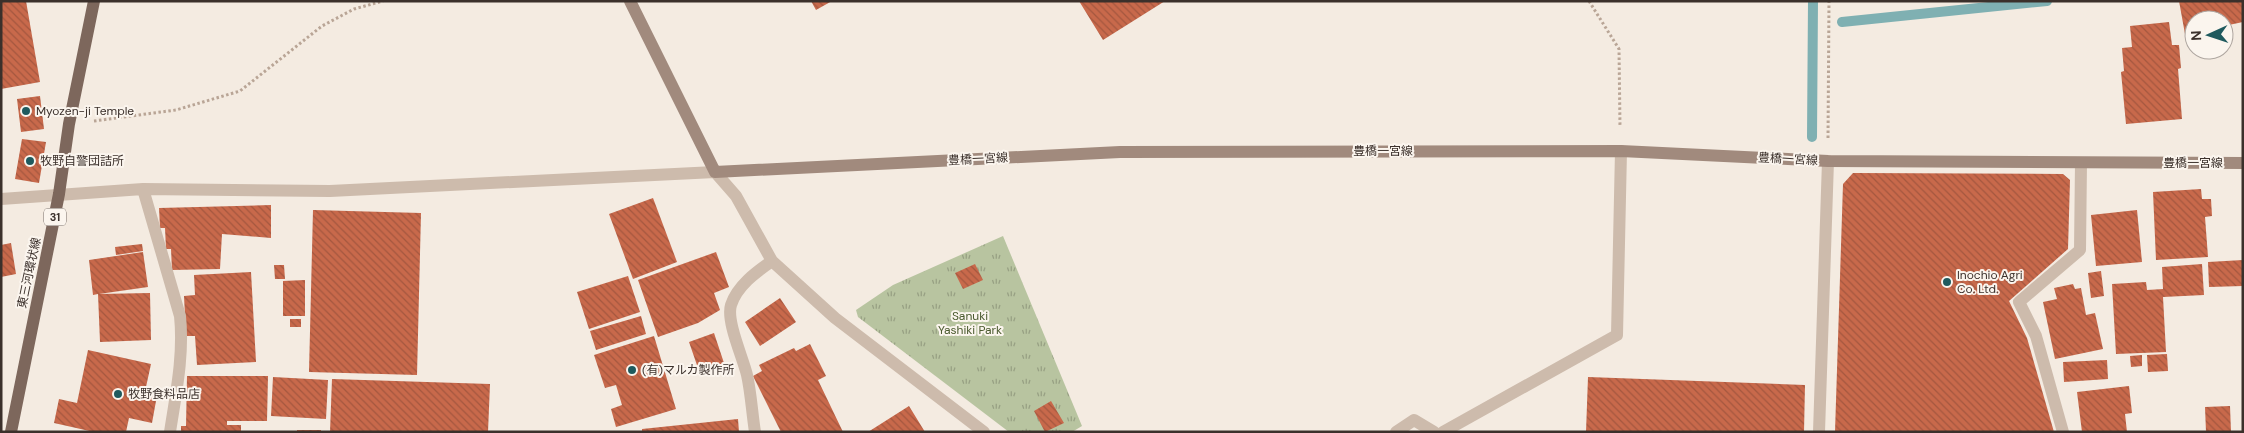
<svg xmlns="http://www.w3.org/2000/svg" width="2244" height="433" font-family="'DM Sans','Noto Sans JP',sans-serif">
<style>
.grass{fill:url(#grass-tufts)}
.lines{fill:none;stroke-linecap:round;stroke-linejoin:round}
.stream{stroke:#7fb0b2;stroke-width:10}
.building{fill:url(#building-back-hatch)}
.path{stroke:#b9a596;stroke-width:3;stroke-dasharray:2.5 2.5;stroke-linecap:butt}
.minor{stroke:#cdbbac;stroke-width:12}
.secondary{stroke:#a18a7d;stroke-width:12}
.primary{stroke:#7d675c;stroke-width:12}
.poi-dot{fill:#1f5a5e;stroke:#fbf5ee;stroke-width:2}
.labels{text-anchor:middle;stroke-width:4;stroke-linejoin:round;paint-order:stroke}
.shield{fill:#fbf5ee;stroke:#756b66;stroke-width:1}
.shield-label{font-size:11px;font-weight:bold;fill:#3b302b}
.poi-label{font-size:12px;fill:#3b302b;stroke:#fbf5ee;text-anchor:start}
.street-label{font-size:12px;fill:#3b302b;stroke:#fbf5ee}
.park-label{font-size:12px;fill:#4a5a2e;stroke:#fbf5ee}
</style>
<defs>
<pattern id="grass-tufts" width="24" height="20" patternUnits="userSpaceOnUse" patternTransform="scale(1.25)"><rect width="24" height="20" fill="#b8c4a0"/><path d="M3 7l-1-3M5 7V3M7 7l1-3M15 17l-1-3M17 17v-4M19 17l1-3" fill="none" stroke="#97a083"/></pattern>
<pattern id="building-back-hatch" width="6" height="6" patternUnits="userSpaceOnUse" patternTransform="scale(1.25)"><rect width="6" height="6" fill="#c8694b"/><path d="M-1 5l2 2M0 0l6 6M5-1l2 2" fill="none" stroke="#a4573f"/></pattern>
</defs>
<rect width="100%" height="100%" fill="#f4ebe1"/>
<path class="grass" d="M 1003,236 L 1082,426 L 1072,432 L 1009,432 L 858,317 L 856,310 L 893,285 Z"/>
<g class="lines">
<path class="stream" d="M 1842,22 L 2047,1
M 1812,137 L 1813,1"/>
</g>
<path class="building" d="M 1,1 L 26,1 L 40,82 L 1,89 Z
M 811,1 L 832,1 L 816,10 Z
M 1079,1 L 1165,1 L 1103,40 Z
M 2179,1 L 2243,1 L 2243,22 L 2224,26 L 2224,20 L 2194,20 L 2194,32 L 2185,34 Z
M 2169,22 L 2172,45 L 2179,45 L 2181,68 L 2178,69 L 2182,119 L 2126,124 L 2121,72 L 2124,71 L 2122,48 L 2132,47 L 2130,26 Z
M 40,96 L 44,129 L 21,132 L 17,99 Z
M 22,139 L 46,142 L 39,183 L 15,179 Z
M 1853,173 L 2063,174 L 2070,180 L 2068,249 L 2009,301 L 2027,338 L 2054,432 L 1835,432 L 1843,184 Z
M 2201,189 L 2202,199 L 2211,199 L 2212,216 L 2205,217 L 2208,257 L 2156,260 L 2153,192 Z
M 653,198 L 677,262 L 633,279 L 609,214 Z
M 271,205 L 271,238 L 222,234 L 220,269 L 172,270 L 171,249 L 166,249 L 165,228 L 160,228 L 159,208 Z
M 313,210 L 421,213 L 417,375 L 309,372 Z
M 2137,210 L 2142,262 L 2096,266 L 2091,215 Z
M 11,243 L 16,274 L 1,277 L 1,245 Z
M 142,244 L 143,251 L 116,255 L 115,247 Z
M 143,252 L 148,287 L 99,294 L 150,293 L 151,340 L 100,342 L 98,294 L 93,295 L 89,260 Z
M 716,252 L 729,287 L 714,293 L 720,310 L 698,323 L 658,337 L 638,280 Z
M 2243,260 L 2243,286 L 2209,287 L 2208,262 Z
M 975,264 L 983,280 L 963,289 L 955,273 Z
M 2202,264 L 2204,295 L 2163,297 L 2166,352 L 2116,354 L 2112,284 L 2146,282 L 2147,290 L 2163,289 L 2162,267 Z
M 274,265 L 284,265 L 285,279 L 275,279 Z
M 2101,271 L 2104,296 L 2091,298 L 2088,273 Z
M 251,272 L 256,362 L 197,365 L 195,336 L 186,336 L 184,296 L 195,295 L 194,275 Z
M 628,276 L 640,312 L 589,329 L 577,292 Z
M 305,280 L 305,316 L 283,316 L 283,281 Z
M 2073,284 L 2075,289 L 2081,288 L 2086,315 L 2095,313 L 2103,349 L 2055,359 L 2043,302 L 2057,299 L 2054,288 Z
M 780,298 L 796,322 L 760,346 L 745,322 Z
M 641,316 L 646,334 L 596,350 L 590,331 Z
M 290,319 L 301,319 L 301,327 L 290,327 Z
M 714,333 L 724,363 L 699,371 L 689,342 Z
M 654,336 L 676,409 L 616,427 L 611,409 L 622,405 L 616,385 L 605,388 L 594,355 Z
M 810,344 L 826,376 L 818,380 L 843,432 L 781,432 L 753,376 L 762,371 L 759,365 L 794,348 L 796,351 Z
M 88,350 L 151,364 L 146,387 L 158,390 L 152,423 L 129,418 L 126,432 L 94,432 L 54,423 L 59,399 L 77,403 Z
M 2167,354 L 2168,371 L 2148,372 L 2147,355 Z
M 2142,355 L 2142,366 L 2131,367 L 2130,356 Z
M 2107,360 L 2108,379 L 2064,382 L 2063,362 Z
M 187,376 L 268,376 L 267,421 L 227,421 L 227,425 L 241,425 L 241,432 L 181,432 L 181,426 L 186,426 Z
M 273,377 L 328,380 L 326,419 L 271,416 Z
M 1588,377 L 1805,385 L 1804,432 L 1586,432 Z
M 332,379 L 490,384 L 488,432 L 330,432 Z
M 2129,386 L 2132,413 L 2125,414 L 2127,432 L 2082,432 L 2077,392 Z
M 1051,401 L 1064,423 L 1045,432 L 1034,411 Z
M 909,406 L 925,432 L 868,432 Z
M 2230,406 L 2231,432 L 2206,432 L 2205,407 Z
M 738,419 L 739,432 L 642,432 L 642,429 Z
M 297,430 L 321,430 L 321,432 L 297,432 Z"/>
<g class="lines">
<path class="path" d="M 1589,1 L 1619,49 L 1620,127
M 94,121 L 176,110 L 240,91 L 322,26 L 354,9 L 383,1
M 1828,138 L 1829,1"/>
<path class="minor" d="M 143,189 L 180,316 C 184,355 176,393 170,432
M 1,199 L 143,189 L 330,191 L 715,172 L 736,196 L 772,261 L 835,318 L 984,432
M 755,432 C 752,413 751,393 747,375 C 743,358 726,321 731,305 C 737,286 756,272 772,261
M 1396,432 L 1414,420 L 1434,432
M 1443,432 L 1617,335 L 1621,151
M 1819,432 L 1828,161
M 2063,432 L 2036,336 L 2019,302 L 2080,250 L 2081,163"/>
<path class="secondary" d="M 630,1 L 715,172 L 1120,152 L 1621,151 L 1828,161 L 2243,163"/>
<path class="primary" d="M 11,432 L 59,194 L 69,124 L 94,1"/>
</g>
<g class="poi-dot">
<circle cx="26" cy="111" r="5"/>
<circle cx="30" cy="161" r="5"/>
<circle cx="1947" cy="282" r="5"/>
<circle cx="632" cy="370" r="5"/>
<circle cx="118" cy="394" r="5"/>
</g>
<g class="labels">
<rect class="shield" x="44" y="208.5" width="22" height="17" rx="4"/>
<g class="shield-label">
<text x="55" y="221">31</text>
</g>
<g class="poi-label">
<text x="36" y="115">Myozen-ji Temple</text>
<text x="40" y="165">牧野自警団詰所</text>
<text x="1957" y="279">Inochio Agri<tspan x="1957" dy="14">Co. Ltd.</tspan></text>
<text x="642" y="374">(有)マルカ製作所</text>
<text x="128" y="398">牧野食料品店</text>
</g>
<g class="street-label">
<text x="1383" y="155">豊橋一宮線</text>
<text transform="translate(978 159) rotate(-3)" y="4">豊橋一宮線</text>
<text transform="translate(1788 159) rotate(3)" y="4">豊橋一宮線</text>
<text x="2193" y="167">豊橋一宮線</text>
<text transform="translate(29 273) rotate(-78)" y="4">東三河環状線</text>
</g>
<g class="park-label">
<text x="970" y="320">Sanuki<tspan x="970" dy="14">Yashiki Park</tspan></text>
</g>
</g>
<rect width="2244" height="433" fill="none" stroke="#3b302b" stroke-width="5"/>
<g transform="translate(2209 35) rotate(267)"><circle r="24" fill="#fbf5ee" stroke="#aea6a0"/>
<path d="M0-4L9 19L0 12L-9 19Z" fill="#1f5a5e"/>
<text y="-8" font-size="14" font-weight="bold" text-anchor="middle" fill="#3b302b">N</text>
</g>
</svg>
